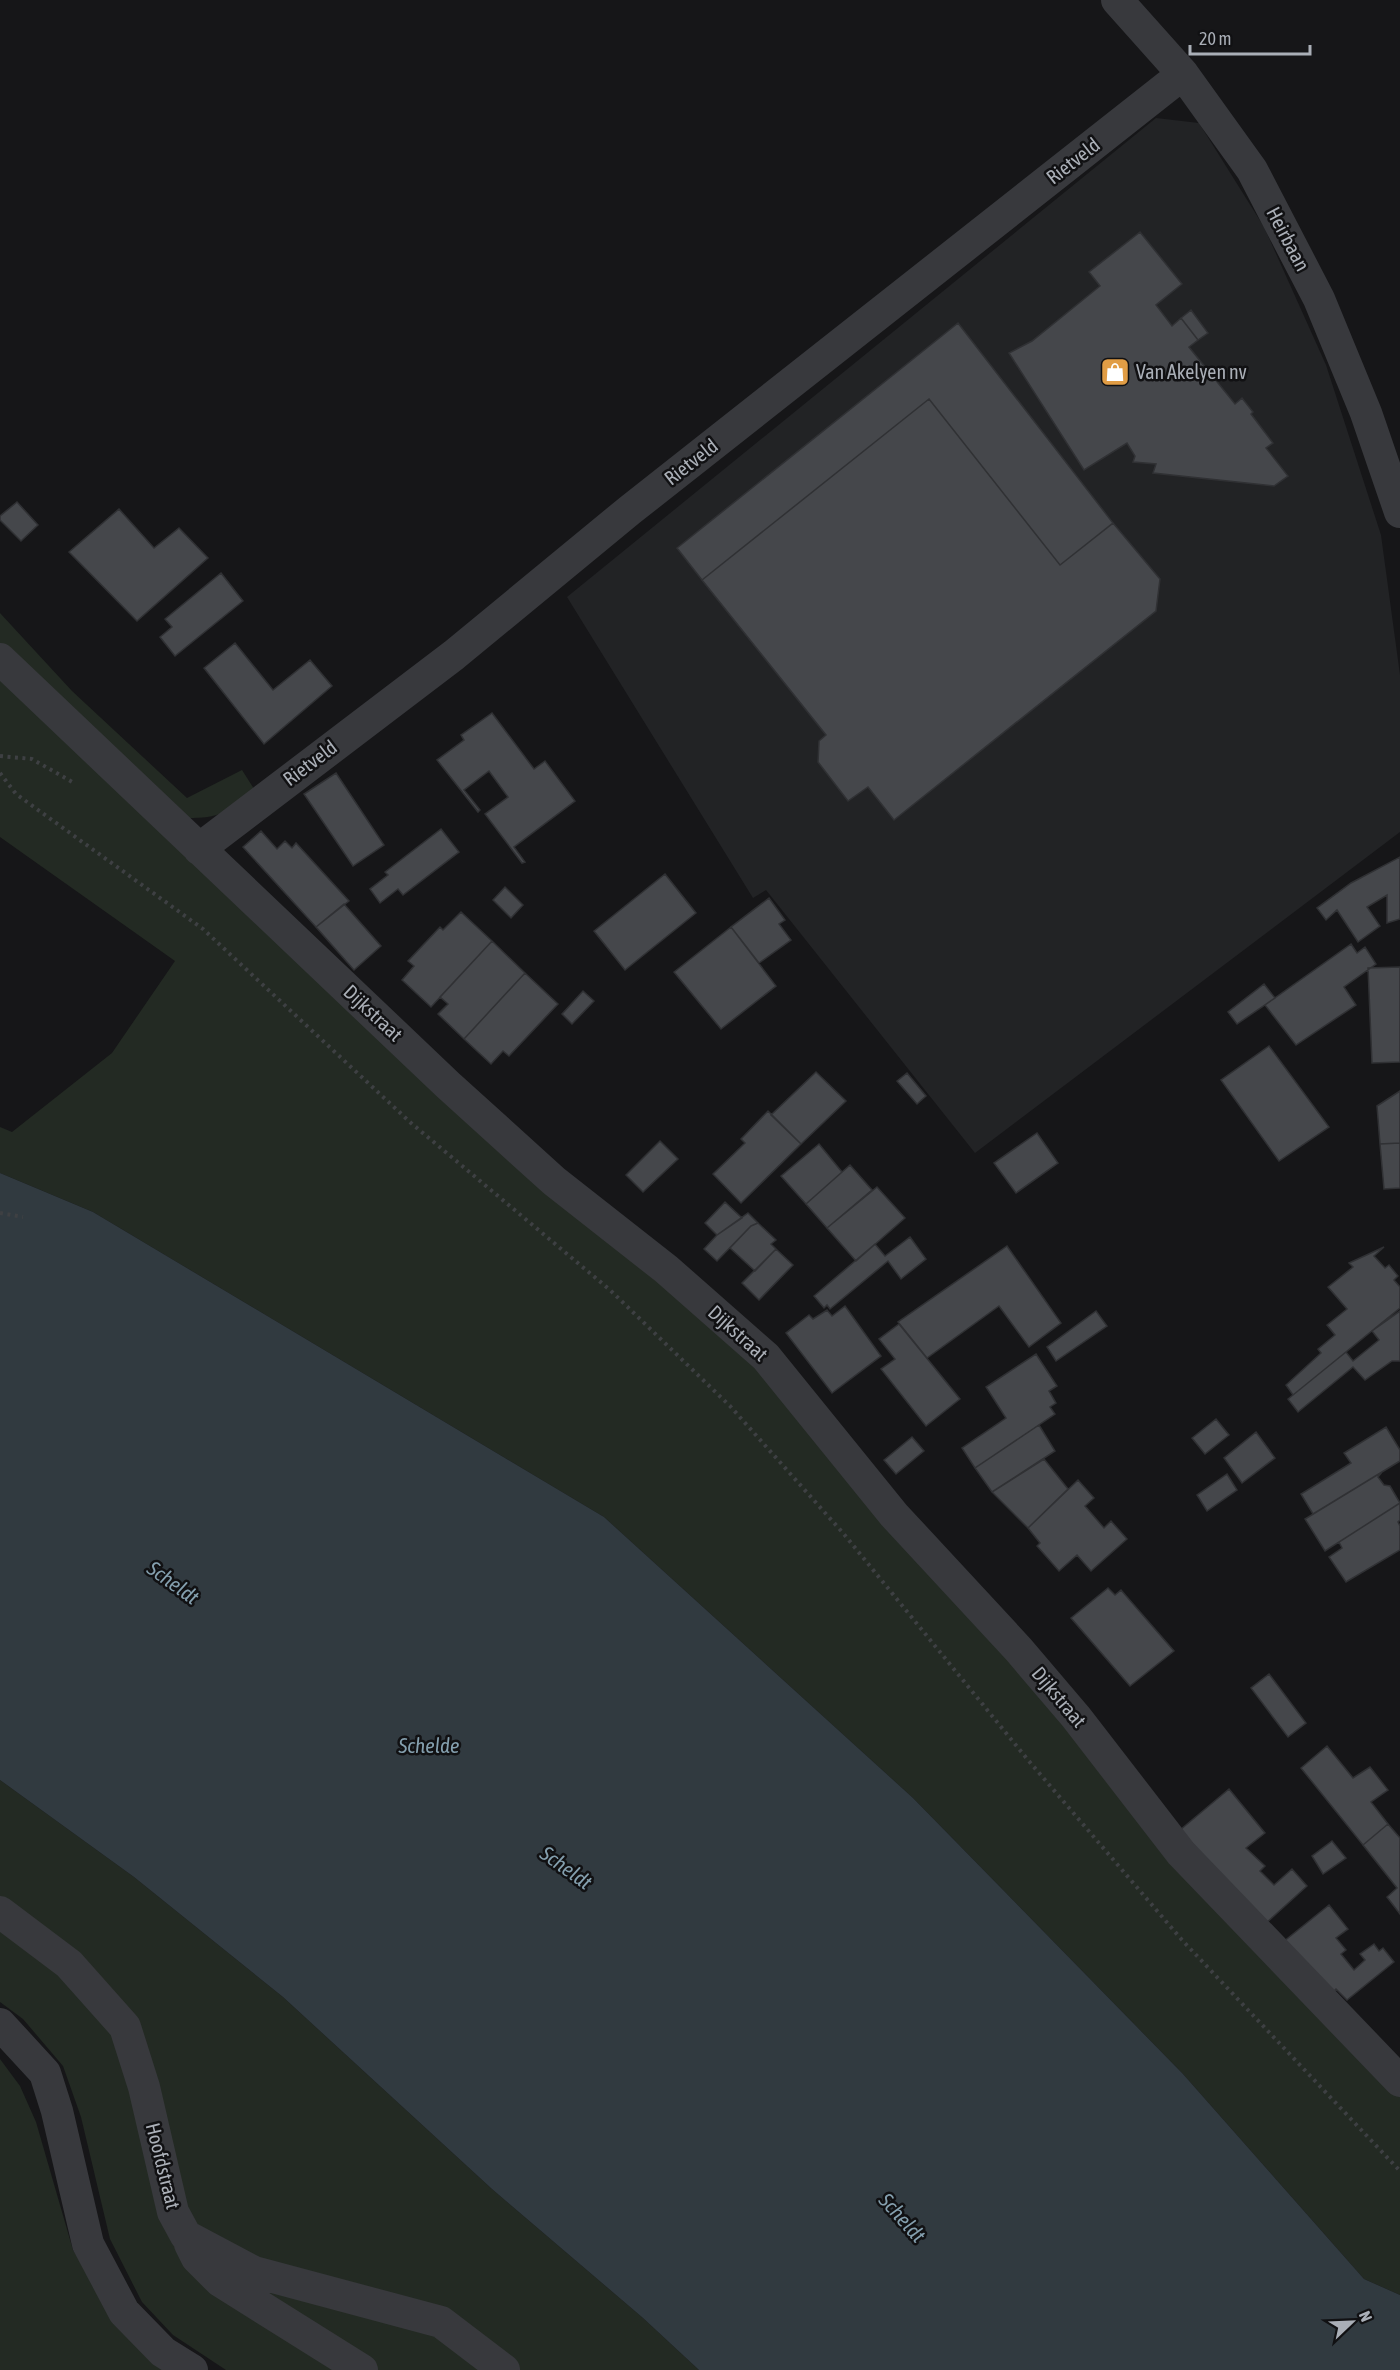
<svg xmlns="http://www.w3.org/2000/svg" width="1400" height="2370" font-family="'Asap Condensed',sans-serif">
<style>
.built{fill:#222325}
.green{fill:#232a23}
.water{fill:#313a40}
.building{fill:#45474b;stroke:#303134;stroke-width:1.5}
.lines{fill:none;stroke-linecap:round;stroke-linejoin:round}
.path{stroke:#3e4043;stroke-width:4;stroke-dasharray:3 4.5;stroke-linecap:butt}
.street{stroke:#38393d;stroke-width:32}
.labels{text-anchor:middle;stroke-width:5;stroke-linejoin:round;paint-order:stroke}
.street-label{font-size:20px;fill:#aaafb7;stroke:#111113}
.poi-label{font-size:20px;fill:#aaafb7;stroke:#111113;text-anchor:start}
.water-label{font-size:21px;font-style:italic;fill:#849fae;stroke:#111113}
</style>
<rect width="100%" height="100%" fill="#161618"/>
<path class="built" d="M 1156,118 L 1199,123 L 1264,227 L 1326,365 L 1381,535 L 1400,675 L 1400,832 L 975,1153 L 766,890 L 753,898 L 567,597 Z"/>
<path class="green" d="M 0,613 L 72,691 L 187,798 L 242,770 L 256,792 C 226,814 217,819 179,818 L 706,1312 L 1400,2092 L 1400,2295 L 1364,2279 L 1183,2074 L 913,1798 L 604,1517 L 93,1212 L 0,1173 L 0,1127 L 12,1132 L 112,1053 L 175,961 L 0,837 Z
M 0,1780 L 134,1877 L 283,1997 L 492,2189 L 643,2318 L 699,2370 L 226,2370 L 173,2335 L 142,2302 L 110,2239 L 81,2117 L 63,2066 L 23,2019 L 0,2002 Z
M 0,2059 L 20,2086 L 36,2122 L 73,2250 L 116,2316 L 176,2370 L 0,2370 Z"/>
<path class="water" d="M 0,1173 L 93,1212 L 604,1517 L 913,1798 L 1183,2074 L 1364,2279 L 1400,2295 L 1400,2370 L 699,2370 L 643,2318 L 492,2189 L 283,1997 L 134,1877 L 0,1780 Z"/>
<path class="building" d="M 1140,232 L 1182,284 L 1156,305 L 1172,326 L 1181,318 L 1198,340 L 1189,347 L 1235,404 L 1242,398 L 1253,412 L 1251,414 L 1273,443 L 1266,448 L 1288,476 L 1274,486 L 1153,473 L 1156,464 L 1133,462 L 1135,456 L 1127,443 L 1084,470 L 1009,353 L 1032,341 L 1100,286 L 1089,272 Z
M 1191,310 L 1208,333 L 1198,340 L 1181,318 Z
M 958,323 L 1113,523 L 1060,565 L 929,399 L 702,580 L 677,548 Z
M 929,399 L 1060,565 L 1113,523 L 1160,579 L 1156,611 L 894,820 L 868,787 L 848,801 L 818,762 L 819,741 L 826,735 L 702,580 Z
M 17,502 L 38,525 L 21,541 L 0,520 L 0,516 Z
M 119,509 L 154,548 L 179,528 L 208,558 L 137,621 L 69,552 Z
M 221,573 L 243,601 L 175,656 L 160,637 L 172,627 L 165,619 Z
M 235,643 L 273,690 L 310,660 L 332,686 L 264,744 L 204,668 Z
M 492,713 L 534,769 L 545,761 L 575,801 L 514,847 L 525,862 L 522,863 L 485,814 L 508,797 L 489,771 L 464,790 L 480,810 L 478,812 L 437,760 L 464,740 L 461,735 Z
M 336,773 L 384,845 L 353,866 L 304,794 Z
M 441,829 L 459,852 L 403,895 L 398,889 L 380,903 L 370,889 L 388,875 L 385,872 Z
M 261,831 L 277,849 L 285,841 L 292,848 L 296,843 L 349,901 L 316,927 L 243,847 Z
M 1400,857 L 1400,919 L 1387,923 L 1387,895 L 1367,907 L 1380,926 L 1358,942 L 1337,910 L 1326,920 L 1317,908 L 1351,883 Z
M 665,874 L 696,913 L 625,970 L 594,931 Z
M 505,887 L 523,905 L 511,918 L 493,900 Z
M 769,898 L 785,920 L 779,924 L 791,940 L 759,963 L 731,927 Z
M 344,904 L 381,946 L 354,970 L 316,927 Z
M 461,912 L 492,941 L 431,1007 L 402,980 L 414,966 L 408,961 L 440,927 L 443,930 Z
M 731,927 L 776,986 L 721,1029 L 674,972 Z
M 492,941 L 525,973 L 464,1039 L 438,1014 L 448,1004 L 440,997 Z
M 1351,944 L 1357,953 L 1365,947 L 1376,964 L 1344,987 L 1356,1005 L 1296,1045 L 1265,1005 Z
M 1400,967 L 1400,1062 L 1372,1063 L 1368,968 Z
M 525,973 L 558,1004 L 509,1056 L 503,1051 L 491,1064 L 464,1039 Z
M 1264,984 L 1275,998 L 1237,1024 L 1228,1012 Z
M 583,991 L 594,1001 L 572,1024 L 562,1014 Z
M 1269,1046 L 1329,1127 L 1279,1161 L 1221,1080 Z
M 816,1072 L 846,1101 L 801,1144 L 771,1115 Z
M 907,1073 L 926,1096 L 917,1104 L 897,1081 Z
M 1400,1091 L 1400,1143 L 1380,1144 L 1377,1106 Z
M 768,1111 L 801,1144 L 741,1203 L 713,1174 L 745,1143 L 741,1139 Z
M 1037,1133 L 1058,1163 L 1016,1193 L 994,1163 Z
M 660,1141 L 678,1159 L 643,1192 L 626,1175 Z
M 1400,1143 L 1400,1188 L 1384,1189 L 1380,1144 Z
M 819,1144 L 842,1172 L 806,1204 L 781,1176 Z
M 850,1165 L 872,1190 L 827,1228 L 806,1204 Z
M 877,1187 L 905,1218 L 856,1261 L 827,1228 Z
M 725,1202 L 742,1218 L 717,1235 L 705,1223 Z
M 748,1213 L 758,1223 L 751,1226 L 717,1261 L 704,1249 L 717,1235 Z
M 758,1223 L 776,1240 L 771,1244 L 776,1249 L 755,1271 L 730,1248 L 751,1226 Z
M 910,1237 L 926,1259 L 901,1279 L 888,1261 L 830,1309 L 827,1305 L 824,1308 L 814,1296 L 875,1244 L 885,1256 Z
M 1007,1246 L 1061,1323 L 1029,1347 L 999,1306 L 927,1358 L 898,1322 Z
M 1384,1247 L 1374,1256 L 1385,1268 L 1389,1265 L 1398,1276 L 1394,1280 L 1400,1287 L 1400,1308 L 1293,1395 L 1286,1385 L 1321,1353 L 1318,1349 L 1335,1335 L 1327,1325 L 1347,1309 L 1328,1287 L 1353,1267 L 1349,1263 Z
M 776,1249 L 793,1265 L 759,1300 L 742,1283 Z
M 845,1306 L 881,1356 L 832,1393 L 786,1333 L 809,1315 L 813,1319 L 827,1310 L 832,1316 Z
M 1096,1311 L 1107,1326 L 1056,1361 L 1047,1347 Z
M 1400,1311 L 1400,1361 L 1392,1361 L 1365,1380 L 1353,1367 L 1298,1412 L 1288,1399 L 1346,1352 L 1353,1361 L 1379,1340 L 1372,1331 Z
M 899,1324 L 960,1399 L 926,1426 L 881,1369 L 895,1359 L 879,1339 Z
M 1036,1354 L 1057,1386 L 1049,1391 L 1056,1403 L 1050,1407 L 1055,1414 L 975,1468 L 962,1448 L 1006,1418 L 986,1387 Z
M 1216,1419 L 1229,1435 L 1205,1454 L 1192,1438 Z
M 1039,1425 L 1055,1451 L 992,1492 L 975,1468 Z
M 1386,1427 L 1400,1450 L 1400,1461 L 1313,1514 L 1301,1494 L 1351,1463 L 1344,1453 Z
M 1256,1432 L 1275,1458 L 1242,1483 L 1224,1458 Z
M 912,1437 L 924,1451 L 896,1474 L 884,1460 Z
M 1044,1459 L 1068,1489 L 1028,1528 L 992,1492 Z
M 1382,1472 L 1378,1477 L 1384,1485 L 1390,1486 L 1400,1503 L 1325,1551 L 1305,1519 Z
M 1227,1474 L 1237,1490 L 1207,1511 L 1197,1495 Z
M 1078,1480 L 1094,1498 L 1085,1506 L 1104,1528 L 1111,1521 L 1127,1539 L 1091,1571 L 1077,1555 L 1059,1571 L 1037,1546 L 1040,1543 L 1028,1528 Z
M 1400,1503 L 1400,1520 L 1398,1522 L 1400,1526 L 1400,1550 L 1346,1582 L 1329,1557 L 1342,1548 L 1339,1542 Z
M 1108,1588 L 1115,1595 L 1121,1590 L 1174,1651 L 1130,1686 L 1071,1618 Z
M 1269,1674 L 1306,1723 L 1288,1737 L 1251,1688 Z
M 1327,1746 L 1353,1778 L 1370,1767 L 1388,1790 L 1371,1802 L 1388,1824 L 1363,1845 L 1301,1768 Z
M 1229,1789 L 1265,1833 L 1246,1848 L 1265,1866 L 1260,1871 L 1274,1885 L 1292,1869 L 1307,1886 L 1265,1924 L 1180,1830 Z
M 1388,1824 L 1400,1838 L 1400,1914 L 1387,1897 L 1397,1888 L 1363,1845 Z
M 1332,1841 L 1346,1858 L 1323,1874 L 1312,1856 Z
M 1329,1905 L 1348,1929 L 1336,1938 L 1346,1950 L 1341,1954 L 1354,1970 L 1365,1960 L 1360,1954 L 1374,1944 L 1379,1951 L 1383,1948 L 1394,1962 L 1347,2000 L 1336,1989 L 1332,1993 L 1283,1942 Z"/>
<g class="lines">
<path class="path" d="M 0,756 L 32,759 L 74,783
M 0,773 L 16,794 L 203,929 L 411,1123 L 610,1290 L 730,1406 L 843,1533 L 1028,1760 L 1182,1940 L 1400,2171
M 0,1213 L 23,1217"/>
<path class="street" d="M 1117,0 L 1183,74 L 1252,170 L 1319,299 L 1366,413 L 1400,512
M 0,659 L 448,1085 L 554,1181 L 666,1269 L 766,1357 L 894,1515 L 1019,1650 L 1076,1717 L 1181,1853 L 1400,2081
M 199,849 L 454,655 L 630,510 L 1183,74
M 0,1912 L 69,1964 L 125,2027 L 144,2087 L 173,2212 L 186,2236 L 254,2272 L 441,2322 L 504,2370
M 0,2024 L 45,2073 L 57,2111 L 88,2244 L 124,2312 L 163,2352 L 192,2370
M 190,2244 L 197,2258 L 220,2281 L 362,2370"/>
</g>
<defs>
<g id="shop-square" transform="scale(1.5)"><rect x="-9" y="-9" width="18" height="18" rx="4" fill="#e19d45" stroke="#111113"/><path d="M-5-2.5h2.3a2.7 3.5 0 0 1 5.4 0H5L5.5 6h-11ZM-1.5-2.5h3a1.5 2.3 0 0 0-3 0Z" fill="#fff"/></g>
</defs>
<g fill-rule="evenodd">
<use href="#shop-square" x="1115" y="372"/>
</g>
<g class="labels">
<g class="street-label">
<text transform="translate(1073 161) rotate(-38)" y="7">Rietveld</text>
<text transform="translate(1288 239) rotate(62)" y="7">Heirbaan</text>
<text transform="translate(691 462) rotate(-38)" y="7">Rietveld</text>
<text transform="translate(310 763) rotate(-37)" y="7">Rietveld</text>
<text transform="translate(373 1013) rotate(43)" y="7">Dijkstraat</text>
<text transform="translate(738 1333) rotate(42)" y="7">Dijkstraat</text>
<text transform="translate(1059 1697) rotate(50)" y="7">Dijkstraat</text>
<text transform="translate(163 2166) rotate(76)" y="7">Hoofdstraat</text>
</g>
<g class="poi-label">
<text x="1136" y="379">Van Akelyen nv</text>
</g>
<g class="water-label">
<text transform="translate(173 1583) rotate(36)" y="7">Scheldt</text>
<text x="429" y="1753">Schelde</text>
<text transform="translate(566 1868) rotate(36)" y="7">Scheldt</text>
<text transform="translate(902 2218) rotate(48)" y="7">Scheldt</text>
</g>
</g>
<g transform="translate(1352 2322) rotate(67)" stroke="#111113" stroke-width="4.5" paint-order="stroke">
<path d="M0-4.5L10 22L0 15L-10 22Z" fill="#aaafb7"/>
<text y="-9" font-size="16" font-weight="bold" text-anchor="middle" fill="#aaafb7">N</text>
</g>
<path d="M1190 45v9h120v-9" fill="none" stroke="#aaafb7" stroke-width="3"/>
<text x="1199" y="45" font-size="18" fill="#aaafb7" stroke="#111113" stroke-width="4.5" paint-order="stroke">20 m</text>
</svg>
